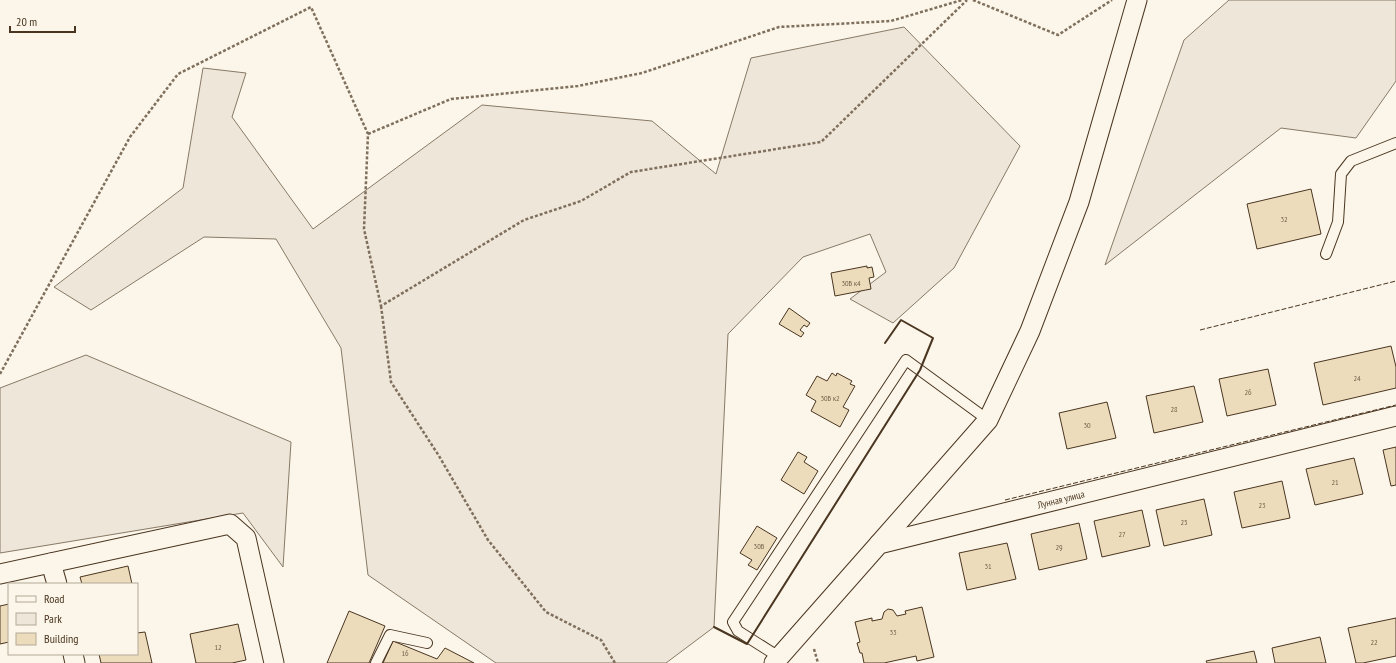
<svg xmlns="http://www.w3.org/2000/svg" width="1396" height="663" font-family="'PT Sans Narrow',sans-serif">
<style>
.green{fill:#ede6d9;stroke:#887966}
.building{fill:#ecdcbc;stroke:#4a3520}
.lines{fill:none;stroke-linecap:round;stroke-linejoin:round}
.service-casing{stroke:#4a3520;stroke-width:12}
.minor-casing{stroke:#4a3520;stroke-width:21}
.path{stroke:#7f6f5c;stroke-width:2.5;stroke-dasharray:3 2;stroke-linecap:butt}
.service{stroke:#fbf6e9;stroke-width:10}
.minor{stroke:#fbf6e9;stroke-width:19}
.fence{stroke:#4a3520;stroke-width:1;stroke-dasharray:5 2;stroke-linecap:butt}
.wall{stroke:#4a3520;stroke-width:2}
.labels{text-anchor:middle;stroke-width:3;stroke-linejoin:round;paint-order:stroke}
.number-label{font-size:8px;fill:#725f47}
.street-label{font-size:10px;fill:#4a3520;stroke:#fbf6e9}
</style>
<rect width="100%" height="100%" fill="#fbf6e9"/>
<path class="green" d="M 1229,0 L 1396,0 L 1396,81 L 1356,138 L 1281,128 L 1105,265 L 1184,40 Z
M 904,27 L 1020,146 L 954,268 L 893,323 L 850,299 L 886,272 L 870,234 L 803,257 L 728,334 L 714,627 L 666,663 L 496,663 L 368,575 L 341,348 L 276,239 L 204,237 L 91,310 L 54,287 L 183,188 L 203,68 L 246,73 L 232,117 L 313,229 L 482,105 L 652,121 L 716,174 L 751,58 Z
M 86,355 L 291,442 L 283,567 L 243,513 L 0,553 L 0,388 Z"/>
<path class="building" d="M 1311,189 L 1321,234 L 1257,249 L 1247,204 Z
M 867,266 L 867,268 L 872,267 L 874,277 L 869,278 L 871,289 L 835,296 L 831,273 Z
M 789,308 L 810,323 L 807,327 L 804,325 L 800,330 L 804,333 L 801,337 L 779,324 Z
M 1391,346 L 1396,367 L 1396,388 L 1323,405 L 1314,363 Z
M 1268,369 L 1276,405 L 1227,416 L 1219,379 Z
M 832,373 L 836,376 L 837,373 L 852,381 L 850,384 L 855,386 L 843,407 L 849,410 L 840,427 L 811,411 L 816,401 L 806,395 L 817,376 L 827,381 Z
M 1194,386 L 1203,422 L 1154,433 L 1146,396 Z
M 1107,402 L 1116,438 L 1067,449 L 1059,413 Z
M 1396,447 L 1396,485 L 1391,486 L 1383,450 Z
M 798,452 L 807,457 L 804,462 L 818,471 L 804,494 L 781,480 Z
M 1354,458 L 1363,494 L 1315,505 L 1306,469 Z
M 1282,481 L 1290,518 L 1242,528 L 1234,492 Z
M 1204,499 L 1212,535 L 1164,546 L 1156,510 Z
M 1142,510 L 1150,546 L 1102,557 L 1094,521 Z
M 1079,523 L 1087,559 L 1039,570 L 1031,534 Z
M 757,526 L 777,538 L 757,570 L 748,565 L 752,560 L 740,553 Z
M 1007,543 L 1016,579 L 967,590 L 959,553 Z
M 128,566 L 132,584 L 82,584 L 80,577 Z
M 9,604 L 9,642 L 0,644 L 0,606 Z
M 922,607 L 934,657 L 917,661 L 916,656 L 884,663 L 864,663 L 862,653 L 860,653 L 857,643 L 860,642 L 855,622 L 872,618 L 872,621 L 882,619 L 884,612 L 888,609 L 893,610 L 897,616 L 906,614 L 905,611 Z
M 349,611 L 385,626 L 369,663 L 327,663 Z
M 1396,618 L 1396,656 L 1363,663 L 1356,663 L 1348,628 Z
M 238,624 L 246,660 L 232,663 L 196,663 L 190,634 Z
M 145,632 L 152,663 L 101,663 L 99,654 L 137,654 L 137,633 Z
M 1320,637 L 1326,663 L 1275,663 L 1272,648 Z
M 393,641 L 437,659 L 445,648 L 474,663 L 383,663 Z
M 1254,651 L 1257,663 L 1207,663 L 1206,661 Z"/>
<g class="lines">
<g class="service-casing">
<path id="service" d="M 1326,254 L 1338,222 L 1341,174 L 1351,161 L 1396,143
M 779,657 L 738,631 L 733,622 L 906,360 L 988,420
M 376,663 L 390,635 L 427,643"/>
</g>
<g class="minor-casing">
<g id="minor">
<path d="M 879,544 L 988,420 L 1030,331 L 1079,202 L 1137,0"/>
<path d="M 51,563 L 57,584"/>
<path d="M 0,574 L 230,524 L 246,538 L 274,663"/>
<path d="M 73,654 L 75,663"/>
<path id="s1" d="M 774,663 L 879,544 L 1396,416"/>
</g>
</g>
<path class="path" d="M 973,0 L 1058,35 L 1112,0
M 368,134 L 451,99 L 578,86 L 642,73 L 779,27 L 891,21 L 962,0
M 381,306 L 391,382 L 439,456 L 488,540 L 546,612 L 601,640 L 615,663
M 0,374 L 130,137 L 178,74 L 311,7 L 368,134 L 364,229 L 381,306 L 524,220 L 581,201 L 631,172 L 821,142 L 967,0
M 814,649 L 818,663"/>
<use href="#service" class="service"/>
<use href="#minor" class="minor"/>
<path class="fence" d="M 1200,330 L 1396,281
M 1005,500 L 1396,405"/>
<path class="wall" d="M 714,627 L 747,644 L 920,370 L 933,338 L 901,320 L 885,343"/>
</g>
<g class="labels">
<g class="number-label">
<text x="1284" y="222">32</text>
<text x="851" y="286">30Б к4</text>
<text x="1357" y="381">24</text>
<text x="1248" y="395">26</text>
<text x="830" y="401">30Б к2</text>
<text x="1174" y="412">28</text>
<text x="1087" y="428">30</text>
<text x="1335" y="485">21</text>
<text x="1262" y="508">23</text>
<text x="1184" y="525">25</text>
<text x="1122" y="537">27</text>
<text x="759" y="549">30Б</text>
<text x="1059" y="550">29</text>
<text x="988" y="569">31</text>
<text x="893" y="635">33</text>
<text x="1374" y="645">22</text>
<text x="218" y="650">12</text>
<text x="405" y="656">16</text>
</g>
<g class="street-label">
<text dy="4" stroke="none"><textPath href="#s1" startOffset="346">Лунная улица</textPath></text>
</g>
</g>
<rect x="8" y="583" width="130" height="72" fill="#fbf6e9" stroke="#b4a999"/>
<rect x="16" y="596" width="20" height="6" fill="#fbf6e9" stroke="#b4a999"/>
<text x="44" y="603" font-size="12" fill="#4a3520">Road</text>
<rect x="16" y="613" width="20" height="12" fill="#ede6d9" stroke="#b4a999"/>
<text x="44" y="623" font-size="12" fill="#4a3520">Park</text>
<rect x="16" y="633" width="20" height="12" fill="#ecdcbc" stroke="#b4a999"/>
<text x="44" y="643" font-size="12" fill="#4a3520">Building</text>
<path d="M10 26v6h65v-6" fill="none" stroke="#4a3520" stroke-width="2"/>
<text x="16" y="26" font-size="12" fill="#4a3520" stroke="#fbf6e9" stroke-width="3" paint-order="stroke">20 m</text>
</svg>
